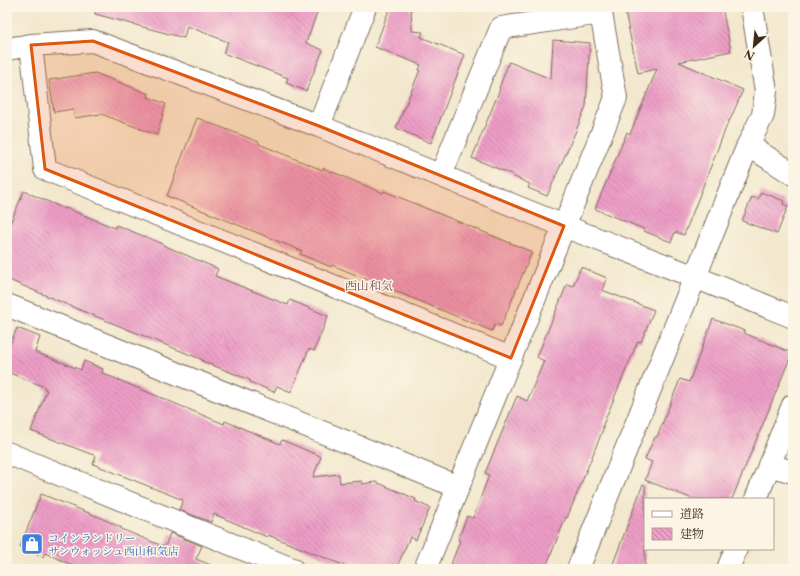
<svg xmlns="http://www.w3.org/2000/svg" width="800" height="576" font-family="'Libre Caslon Text','Noto Serif JP',serif">
<style>
.building{fill:url(#building-back-hatch)}
.lines{fill:none;stroke-linecap:round;stroke-linejoin:round}
.minor-casing{stroke:#7b6c5c;stroke-width:24}
.tertiary-casing{stroke:#7b6c5c;stroke-width:24}
.minor{stroke:#fff;stroke-width:22}
.tertiary{stroke:#fff;stroke-width:22}
.marked{fill:#df570d;fill-opacity:0.2;stroke:#df570d;stroke-width:3;stroke-linejoin:round}
.labels{text-anchor:middle;stroke-width:3;stroke-linejoin:round;paint-order:stroke}
.shop-label{font-size:11px;fill:#366cbe;stroke:#fcf5e5;text-anchor:start}
.neighbourhood-label{font-size:12px;fill:#795259;stroke:#fcf5e5}
</style>
<defs>
<pattern id="building-back-hatch" width="6" height="6" patternUnits="userSpaceOnUse"><rect width="6" height="6" fill="#ed9dc6"/><path d="M-1 5l2 2M0 0l6 6M5-1l2 2" fill="none" stroke="#c180a0"/></pattern>
</defs>
<rect width="100%" height="100%" fill="#fcf5e5"/>
<filter id="ink" filterUnits="userSpaceOnUse"><feTurbulence type="fractalNoise" baseFrequency=".025" numOctaves="2"/><feDisplacementMap in="SourceGraphic" scale="8" xChannelSelector="R" yChannelSelector="G"/><feConvolveMatrix kernelMatrix="1 2 1 2 8 2 1 2 1" color-interpolation-filters="sRGB"/></filter>
<filter id="wash" filterUnits="userSpaceOnUse"><feTurbulence type="fractalNoise" baseFrequency=".012" numOctaves="4" result="noise"/><feDisplacementMap in="SourceGraphic" scale="16" xChannelSelector="R" yChannelSelector="G"/><feGaussianBlur stdDeviation="0.9" result="paint"/><feColorMatrix in="noise" values="0 0 0 0 0 0 0 0 0 0 0 0 0 0 0 0 0 1.4 0 .05"/><feComposite in="paint" operator="in"/></filter>
<g filter="url(#wash)">
<rect width="100%" height="100%" fill="#f3e8ce"/>
<g id="blocks">
<path class="building" d="M 96,7 L 319,7 L 306,43 L 323,50 L 306,91 L 286,83 L 288,78 L 223,53 L 228,42 L 187,26 L 184,38 L 95,14 Z
M 390,7 L 411,7 L 412,31 L 423,32 L 421,37 L 465,55 L 431,143 L 396,128 L 420,70 L 419,70 L 421,65 L 375,47 Z
M 624,7 L 722,7 L 731,51 L 679,62 L 743,90 L 730,120 L 729,120 L 684,235 L 675,232 L 671,242 L 644,231 L 644,229 L 595,209 L 627,132 L 630,134 L 657,69 L 638,73 Z
M 553,40 L 590,43 L 586,106 L 575,133 L 547,196 L 528,188 L 530,184 L 512,176 L 513,175 L 472,158 L 500,89 L 499,88 L 509,62 L 551,79 Z
M 95,73 L 149,94 L 148,97 L 166,104 L 157,135 L 101,114 L 75,118 L 73,109 L 54,112 L 49,80 Z
M 197,118 L 259,142 L 259,144 L 322,170 L 323,168 L 383,193 L 384,191 L 532,252 L 501,326 L 495,324 L 492,331 L 332,265 L 331,267 L 300,254 L 302,251 L 167,196 Z
M 24,191 L 65,209 L 66,208 L 115,228 L 116,225 L 163,244 L 163,245 L 218,269 L 215,276 L 288,305 L 290,300 L 328,316 L 314,351 L 309,349 L 291,392 L 277,386 L 274,392 L 250,382 L 250,380 L 202,361 L 203,360 L 68,305 L 7,279 L 7,231 Z
M 761,192 L 784,201 L 783,204 L 788,206 L 777,234 L 742,221 L 752,197 L 758,199 Z
M 581,267 L 607,278 L 602,290 L 654,310 L 641,342 L 638,341 L 602,427 L 604,427 L 581,484 L 567,518 L 566,517 L 545,569 L 449,569 L 460,541 L 458,540 L 467,516 L 473,518 L 489,475 L 485,473 L 517,396 L 527,401 L 544,361 L 537,357 L 567,284 L 573,286 Z
M 713,319 L 745,331 L 744,333 L 792,353 L 732,499 L 693,499 L 645,480 L 652,462 L 645,459 L 655,437 L 657,437 L 680,379 L 689,382 Z
M 17,328 L 40,337 L 35,352 L 81,370 L 84,361 L 103,369 L 102,373 L 224,424 L 225,421 L 280,444 L 282,440 L 320,456 L 321,457 L 313,477 L 339,474 L 340,483 L 362,481 L 362,484 L 376,482 L 416,499 L 415,501 L 430,508 L 416,540 L 410,537 L 396,569 L 353,569 L 268,535 L 267,537 L 214,514 L 211,522 L 179,510 L 183,500 L 93,464 L 96,456 L 31,431 L 47,390 L 44,389 L 45,387 L 7,372 L 7,352 Z
M 643,484 L 645,485 L 645,569 L 611,569 Z
M 41,494 L 99,517 L 122,528 L 121,529 L 165,547 L 170,533 L 202,546 L 196,559 L 218,568 L 218,569 L 81,569 L 45,553 L 43,557 L 20,547 Z"/>
</g>
</g>
<g filter="url(#ink)">
<use href="#blocks" fill-opacity="0" stroke="#7b6c5c" stroke-width="1"/>
<g class="lines">
<g class="minor-casing">
<path id="minor" d="M 31,45 L 45,169 L 511,358
M 7,49 L 31,45 L 93,41 L 319,126 L 564,226 L 695,277 L 793,317
M 319,126 L 365,7
M 748,145 L 793,174
M 441,175 L 501,28 L 601,13
M 7,305 L 458,487
M 7,453 L 292,569
M 769,465 L 793,472
M 756,499 L 793,405
M 425,569 L 616,98 L 600,7
M 728,569 L 736,549"/>
</g>
<g class="tertiary-casing">
<path id="tertiary" d="M 578,569 L 748,145 L 763,115 L 766,91 L 752,7"/>
</g>
<use href="#minor" class="minor"/>
<use href="#tertiary" class="tertiary"/>
</g>
</g>
<path class="marked" d="M 93,41 L 319,126 L 564,226 L 511,358 L 45,169 L 31,45 Z"/>
<defs>
<g id="shop-square" transform="scale(1.15)"><rect x="-9" y="-9" width="18" height="18" rx="4" fill="#3f7fe0" stroke="#fcf5e5"/><path d="M-5-2.5h2.3a2.7 3.5 0 0 1 5.4 0H5L5.5 6h-11ZM-1.5-2.5h3a1.5 2.3 0 0 0-3 0Z" fill="#fff"/></g>
</defs>
<g fill-rule="evenodd">
<use href="#shop-square" x="32" y="544"/>
</g>
<g class="labels">
<g class="shop-label">
<text x="48" y="542">コインランドリー<tspan x="48" dy="13">サンウォッシュ西山和気店</tspan></text>
</g>
<g class="neighbourhood-label">
<text x="369" y="290">西山和気</text>
</g>
</g>
<rect width="800" height="576" fill="none" stroke="#fcf5e5" stroke-width="24"/>
<rect x="644" y="498" width="130" height="52" fill="#fcf5e5" stroke="#afa495"/>
<rect x="652" y="511" width="20" height="6" fill="#ffffff" stroke="#afa495"/>
<text x="680" y="518" font-size="12" fill="#3b2a1e">道路</text>
<rect x="652" y="528" width="20" height="12" fill="url(#building-back-hatch)" stroke="#afa495"/>
<text x="680" y="538" font-size="12" fill="#3b2a1e">建物</text>
<g transform="translate(754 46) rotate(207)" stroke="#fcf5e5" stroke-width="3" paint-order="stroke">
<path d="M0-3L7 15L0 10L-7 15Z" fill="#3b2a1e"/>
<text y="-6" font-size="11" font-weight="bold" text-anchor="middle" fill="#3b2a1e">N</text>
</g>
</svg>
